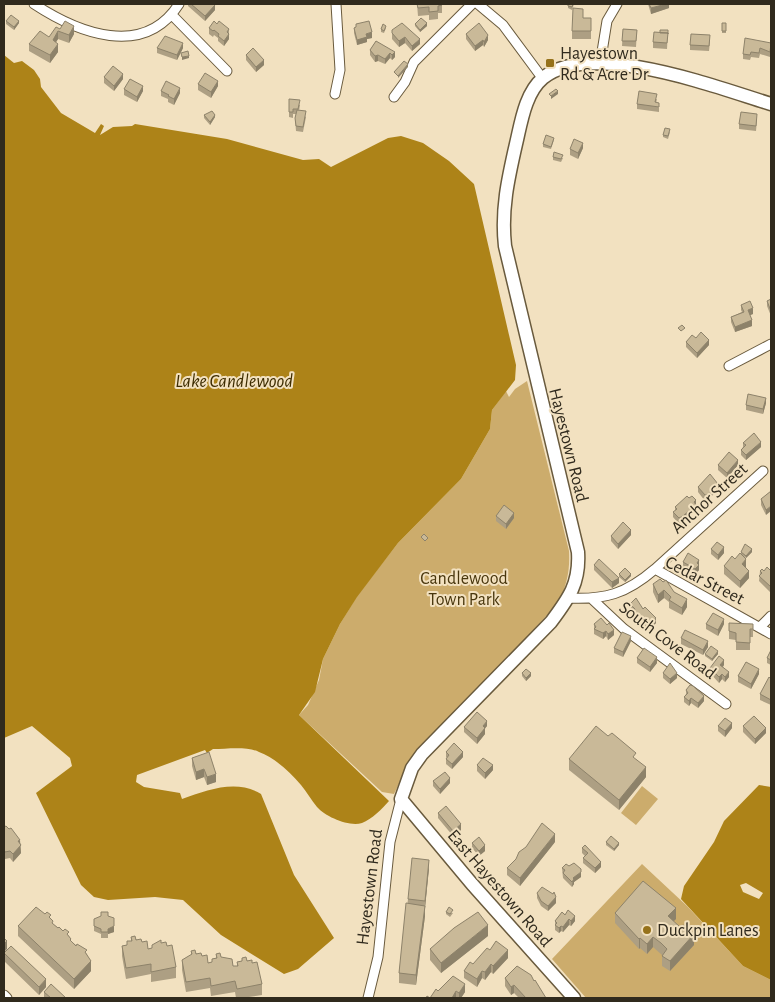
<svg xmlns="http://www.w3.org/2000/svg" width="775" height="1002" font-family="'Alegreya Sans',sans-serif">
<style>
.green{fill:#ccac6c}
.water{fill:#ad8318;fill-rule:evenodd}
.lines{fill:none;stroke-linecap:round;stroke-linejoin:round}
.street-casing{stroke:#695a3d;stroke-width:11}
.secondary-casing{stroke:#695a3d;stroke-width:15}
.street{stroke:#fff;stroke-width:9}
.secondary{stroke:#fff;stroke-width:12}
.wall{fill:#ad9f83}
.shaded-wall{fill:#8d826a}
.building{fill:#c9b998;stroke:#8d826a}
.poi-dot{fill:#96721b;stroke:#f2e1c0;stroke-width:2}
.labels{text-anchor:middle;stroke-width:4;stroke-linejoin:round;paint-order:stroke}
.poi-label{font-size:18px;fill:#302a1d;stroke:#f2e1c0;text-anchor:start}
.street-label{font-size:18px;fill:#302a1d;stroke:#f2e1c0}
.park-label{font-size:18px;fill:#48360d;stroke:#f2e1c0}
.water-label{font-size:19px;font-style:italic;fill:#3d2c01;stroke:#f2e1c0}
</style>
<rect width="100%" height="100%" fill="#f2e1c0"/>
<path class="green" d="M 527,381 L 569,551 C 570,571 567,584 559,602 L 406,769 L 394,794 L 382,792 L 299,715 L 308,705 L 319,680 L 323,659 L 340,624 L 357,596 L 398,543 L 461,479 L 490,429 L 492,410 L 506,391 L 509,397 L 515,389 Z
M 642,786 L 658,799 L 636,825 L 621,813 Z
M 642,864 L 687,906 L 743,966 L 771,980 L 771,998 L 586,998 L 552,959 Z"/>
<path class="water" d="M 4,55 L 14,63 L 22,61 L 34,70 L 40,79 L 41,87 L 61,113 L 95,133 L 101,124 L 104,126 L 100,135 L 113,127 L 132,126 L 135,124 L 227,139 L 303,160 L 319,159 L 331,167 L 388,138 L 401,136 L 423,143 L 449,161 L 474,184 L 516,365 L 515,380 L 492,410 L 490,429 L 461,479 L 398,543 L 357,597 L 340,624 L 323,659 L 315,692 L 299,715 L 389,801 C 382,809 372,819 362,823 C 349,827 326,817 317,807 C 311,800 307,792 301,785 C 290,772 275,758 259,752 C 247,746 227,749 213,749 L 207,753 L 205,750 L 137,775 L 136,782 L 144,787 L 180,793 L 182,799 C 208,790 236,779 261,794 L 294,875 L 334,938 L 298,969 L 284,974 L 221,935 L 183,900 L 155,897 L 108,900 L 94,897 L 81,885 L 36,793 L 72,766 L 70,758 L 32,726 L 4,738 Z
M 759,785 L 771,787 L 771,980 L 743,966 L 681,899 L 684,886 L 714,842 L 724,821 ZM 746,883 L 763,893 L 759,899 L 743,892 L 740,885 Z"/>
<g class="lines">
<g class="street-casing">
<path id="street" d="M 34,4 C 78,33 144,59 179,4
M 478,4 L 503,25 L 543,79
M 172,15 L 227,71
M 600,64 L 607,21 L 617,4
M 335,94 L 340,70 L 336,4
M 394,97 L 405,82 L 414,62 L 472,4
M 729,366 L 771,344
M 655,569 L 763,471
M 567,598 C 605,600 626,594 655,569 L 771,634
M 592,599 L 624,629 L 726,704
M 760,627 L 771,616
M 4,995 L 7,998
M 368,998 L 378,957 L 390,842 L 401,799"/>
</g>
<g class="secondary-casing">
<path id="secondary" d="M 574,998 L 472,884 L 401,799 L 412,768 L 422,754 L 551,622 C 569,598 580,583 578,552 L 505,246 C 501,210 508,179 516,144 C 521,123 525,93 543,78 C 591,39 718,88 771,104"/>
</g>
<use href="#street" class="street"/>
<use href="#secondary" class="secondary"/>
</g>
<path class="wall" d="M 188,4 L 208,4 L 215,10 L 205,21 L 188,6 Z
M 417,4 L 442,4 L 442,13 L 438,13 L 438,19 L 429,20 L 429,15 L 418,16 Z
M 574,4 L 572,10 L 568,8 L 568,6 Z
M 648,4 L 669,4 L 669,8 L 651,14 Z
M 583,18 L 591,18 L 591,39 L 572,39 L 572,31 Z
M 6,21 L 19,23 L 14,30 L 6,24 Z
M 722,23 L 726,23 L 726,33 L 722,33 Z
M 217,24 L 229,29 L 229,39 L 224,46 L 218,41 L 218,38 L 214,35 L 213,37 L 209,34 L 209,28 Z
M 356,24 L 372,38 L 367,39 L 367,42 L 357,45 L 354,33 L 354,28 L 356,27 Z
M 415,24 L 427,26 L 420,32 L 415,26 Z
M 386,28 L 384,33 L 381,32 L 381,29 Z
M 60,29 L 74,34 L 69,43 L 58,39 L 56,42 L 58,52 L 50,63 L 29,51 L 29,44 L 49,37 Z
M 623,29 L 637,30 L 636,47 L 622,46 Z
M 392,30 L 420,44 L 412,51 L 405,43 L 399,47 L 392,39 Z
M 668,30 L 667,49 L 653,48 L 653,42 L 660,33 Z
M 466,34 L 488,40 L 484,47 L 483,45 L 475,51 L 466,39 Z
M 376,41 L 395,57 L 392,60 L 390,58 L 385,64 L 378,61 L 375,62 L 370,55 L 370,50 Z
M 710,41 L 709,51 L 690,50 L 690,45 Z
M 771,43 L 770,57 L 760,54 L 759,58 L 751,57 L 750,60 L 743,59 L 743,54 Z
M 157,48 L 183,48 L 177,60 L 157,53 Z
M 246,55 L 264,65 L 256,72 L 246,60 Z
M 104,77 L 123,79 L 114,91 L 104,83 Z
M 198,84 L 218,86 L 211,98 L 198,90 Z
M 124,89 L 143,91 L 137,102 L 124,95 Z
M 161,91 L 180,93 L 174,105 L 168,102 L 168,99 L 161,96 Z
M 289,99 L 300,105 L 299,111 L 306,117 L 303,132 L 296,131 L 295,118 L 296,114 L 293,114 L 293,118 L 289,117 Z
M 657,99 L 656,103 L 659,108 L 659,112 L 637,109 L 637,104 Z
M 204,115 L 215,117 L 210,125 L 204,118 Z
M 757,119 L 756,131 L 739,129 L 739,124 Z
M 670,132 L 668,139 L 663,137 L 663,135 Z
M 554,140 L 551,149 L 543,147 L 543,144 Z
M 583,148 L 578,159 L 570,155 L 570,149 Z
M 553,157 L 563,158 L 561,162 L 553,160 Z
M 771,299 L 771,316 L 767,306 L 767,301 Z
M 741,305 L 753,314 L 749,315 L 752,326 L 735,332 L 731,322 L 731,317 L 742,312 L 741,310 Z
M 696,338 L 709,345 L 697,358 L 686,347 L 686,342 Z
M 766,403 L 763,414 L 746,410 L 746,405 Z
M 743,443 L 761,447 L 746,460 L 741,455 L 741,450 L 743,447 Z
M 718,465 L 738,465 L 727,478 L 718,470 Z
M 698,487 L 718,489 L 708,500 L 705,501 L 698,492 Z
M 771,491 L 766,515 L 761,505 L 761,499 Z
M 689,498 L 696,500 L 696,510 L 683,522 L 679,524 L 673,517 L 673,512 L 675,511 L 675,507 Z
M 496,516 L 514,518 L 506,529 L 496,521 Z
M 631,535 L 618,549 L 611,541 L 611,536 Z
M 711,549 L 724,553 L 718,560 L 711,554 Z
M 741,552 L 752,552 L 746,558 L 741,554 Z
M 699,560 L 699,570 L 695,575 L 683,567 L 683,562 Z
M 594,565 L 619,583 L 612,588 L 594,570 Z
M 724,566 L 746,567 L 749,578 L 740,588 L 724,574 Z
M 760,571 L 771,571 L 771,593 L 759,581 Z
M 619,574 L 631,576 L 625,582 L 619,577 Z
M 663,582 L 674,592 L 687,607 L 682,615 L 669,608 L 669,602 L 664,598 L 658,603 L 653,592 L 653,584 Z
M 630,604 L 643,609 L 656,623 L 648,631 L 634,616 L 634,613 L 630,609 Z
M 729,623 L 753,624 L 753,637 L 750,637 L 750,650 L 736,650 L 736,640 L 729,639 Z
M 594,624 L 614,635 L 608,640 L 606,636 L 603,639 L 594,634 Z
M 706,624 L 724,624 L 718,636 L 706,629 Z
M 681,638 L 708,647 L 703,655 L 681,644 Z
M 631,641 L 623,657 L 614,653 L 614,648 Z
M 771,650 L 771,665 L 767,663 L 767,658 Z
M 705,654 L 718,654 L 712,661 L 705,656 Z
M 637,658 L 657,663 L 650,672 L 637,663 Z
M 724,665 L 723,667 L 729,677 L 725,682 L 722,679 L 719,683 L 710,673 L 710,668 Z
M 522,673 L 531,676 L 526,681 L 522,676 Z
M 663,673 L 677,678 L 670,684 L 663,678 Z
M 759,674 L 751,689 L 738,682 L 738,676 Z
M 771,679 L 771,705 L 760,700 L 760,694 Z
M 686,690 L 704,701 L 698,708 L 691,703 L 689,706 L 684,702 L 684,697 L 686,694 Z
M 487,726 L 485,728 L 485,734 L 477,744 L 464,732 L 464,727 Z
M 718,726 L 732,728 L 725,737 L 718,731 Z
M 743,726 L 766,733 L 755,744 L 743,732 Z
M 446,752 L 463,757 L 452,769 L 446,764 L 446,759 L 447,758 L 446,757 Z
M 192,758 L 216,782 L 207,785 L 204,777 L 196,780 L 192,766 Z
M 569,759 L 636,759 L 646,777 L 619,810 L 569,770 Z
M 477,765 L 493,770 L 485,779 L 477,771 Z
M 433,781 L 450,783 L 440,794 L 433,786 Z
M 438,813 L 461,830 L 453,836 L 438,818 Z
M 4,827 L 20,844 L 21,853 L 13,862 L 10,858 L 5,859 L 4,858 Z
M 555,842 L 520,886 L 507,875 L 507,868 Z
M 606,842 L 619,845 L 614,851 L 606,845 Z
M 472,843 L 485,851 L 479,856 L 472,848 Z
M 585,845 L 601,867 L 595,873 L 583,863 L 583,858 L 585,856 L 582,853 L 582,848 Z
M 429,868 L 425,908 L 425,916 L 416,985 L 399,983 L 399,973 L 408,899 Z
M 562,868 L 581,877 L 574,882 L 574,884 L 572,887 L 563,878 Z
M 537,893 L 556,903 L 548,911 L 541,906 L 537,898 Z
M 446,912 L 453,913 L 450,917 L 446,914 Z
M 562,912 L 575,921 L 571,926 L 569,925 L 563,932 L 561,931 L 559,933 L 555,930 L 555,921 Z
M 615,913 L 676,919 L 673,921 L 694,945 L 670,971 L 662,966 L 662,955 L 653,947 L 647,954 L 640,948 L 639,949 L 615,923 Z
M 108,916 L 114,932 L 108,934 L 108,938 L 101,938 L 101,934 L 94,931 L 94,919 Z
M 51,919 L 53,924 L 58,928 L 69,936 L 71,941 L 87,954 L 91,971 L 74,989 L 18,936 L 18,926 Z
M 488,936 L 441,973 L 430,960 L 430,949 Z
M 131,937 L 142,942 L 148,949 L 152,948 L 152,945 L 161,943 L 167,946 L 176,967 L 176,978 L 151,982 L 151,974 L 126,979 L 122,956 L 122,946 L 127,945 L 127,941 L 131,941 Z
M 490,950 L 508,958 L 493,974 L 491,972 L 485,980 L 482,978 L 477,987 L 464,978 L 464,971 Z
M 191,951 L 202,956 L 208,963 L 212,962 L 212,959 L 216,958 L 216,954 L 233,966 L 237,966 L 237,962 L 242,961 L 242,958 L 252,963 L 262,984 L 262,995 L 242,998 L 236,998 L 235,992 L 211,996 L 210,988 L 186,992 L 182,970 L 182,960 L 191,955 Z
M 4,953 L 46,987 L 39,995 L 4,961 Z
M 505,978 L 534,981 L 546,998 L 519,998 L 514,993 L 511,995 L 505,986 Z
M 438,991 L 465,992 L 461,998 L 426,998 L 430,998 Z
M 44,992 L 66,998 L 44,998 Z"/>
<path class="shaded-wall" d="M 666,4 L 669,4 L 669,8 L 651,14 L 651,8 Z
M 215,5 L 215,10 L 205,21 L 205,16 Z
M 19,21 L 19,23 L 14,30 L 14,27 Z
M 427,23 L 427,26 L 420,32 L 420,30 Z
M 74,26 L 74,34 L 69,43 L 69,35 Z
M 58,31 L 58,39 L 53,47 L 53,40 Z
M 372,32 L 372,38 L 367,39 L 367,42 L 357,45 L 357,40 L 366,34 Z
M 229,34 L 229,39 L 224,46 L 224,41 Z
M 488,35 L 488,40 L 484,47 L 484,42 Z
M 405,37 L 405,43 L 399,47 L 399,41 Z
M 420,39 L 420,44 L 412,51 L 412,46 Z
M 483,40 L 483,45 L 475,51 L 475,46 Z
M 183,43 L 183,48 L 177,60 L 177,55 Z
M 58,44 L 58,52 L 50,63 L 50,55 Z
M 395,52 L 395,57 L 392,60 L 392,55 Z
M 390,53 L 390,58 L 385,64 L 385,59 Z
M 378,55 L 378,61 L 375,62 L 375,56 Z
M 189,56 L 189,58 L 182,60 L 182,57 Z
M 264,60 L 264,65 L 256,72 L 256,67 Z
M 408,64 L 408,67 L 398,78 L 398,76 Z
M 123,74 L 123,79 L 114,91 L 114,86 Z
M 218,81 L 218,86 L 211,98 L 211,92 Z
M 143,86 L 143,91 L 137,102 L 137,97 Z
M 180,88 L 180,93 L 174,105 L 174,99 Z
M 558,91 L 558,94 L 551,99 L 551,96 Z
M 215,115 L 215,117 L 210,125 L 210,122 Z
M 583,143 L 583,148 L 578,159 L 578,153 Z
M 753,308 L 753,314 L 748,316 L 748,310 Z
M 752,320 L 752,326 L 735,332 L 735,327 Z
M 709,340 L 709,345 L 697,358 L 697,353 Z
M 766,398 L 766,403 L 763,414 L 763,409 Z
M 761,442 L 761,447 L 746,460 L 746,455 Z
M 738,460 L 738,465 L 727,478 L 727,473 Z
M 718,484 L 718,489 L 708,500 L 708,495 Z
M 696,500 L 696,510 L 683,522 L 679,524 L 679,518 Z
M 771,506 L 771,511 L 766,515 L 766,510 Z
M 514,513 L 514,518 L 506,529 L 506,524 Z
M 631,530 L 631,535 L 618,549 L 618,544 Z
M 724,547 L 724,553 L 718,560 L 718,555 Z
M 752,549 L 752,552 L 746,558 L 746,556 Z
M 746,559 L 746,567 L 742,572 L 742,564 Z
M 699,560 L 699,570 L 695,575 L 695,569 L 697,563 Z
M 749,571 L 749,578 L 740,588 L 740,581 Z
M 631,574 L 631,576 L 625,582 L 625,580 Z
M 619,578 L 619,583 L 612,588 L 612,582 Z
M 664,590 L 664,598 L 658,603 L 658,595 Z
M 687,599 L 687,607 L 682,615 L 682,608 Z
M 656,618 L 656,623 L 648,631 L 648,625 Z
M 724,619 L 724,624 L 718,636 L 718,630 Z
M 614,630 L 614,635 L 608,640 L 608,634 Z
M 606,631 L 606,636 L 603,639 L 603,633 Z
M 631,636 L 631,641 L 623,657 L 623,652 Z
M 708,641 L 708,647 L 703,655 L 703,650 Z
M 718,651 L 718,654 L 712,661 L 712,659 Z
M 657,657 L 657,663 L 650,672 L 650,667 Z
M 724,660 L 724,665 L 720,670 L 720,665 Z
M 759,669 L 759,674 L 751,689 L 751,684 Z
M 729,672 L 729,677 L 725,682 L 725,677 Z
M 531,673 L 531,676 L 526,681 L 526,678 Z
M 677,673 L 677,678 L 670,684 L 670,679 Z
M 722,674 L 722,679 L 719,683 L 719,677 Z
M 704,696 L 704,701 L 698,708 L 698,703 Z
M 691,698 L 691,703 L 689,706 L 689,701 Z
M 487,721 L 487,726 L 483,731 L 483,726 Z
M 732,723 L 732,728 L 725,737 L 725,731 Z
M 485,728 L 485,734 L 477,744 L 477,738 Z
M 766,728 L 766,733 L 755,744 L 755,739 Z
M 463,752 L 463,757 L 452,769 L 452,764 Z
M 493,765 L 493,770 L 485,779 L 485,773 Z
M 646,767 L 646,777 L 619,810 L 619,800 Z
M 204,769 L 204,777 L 196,780 L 196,772 Z
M 216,774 L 216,782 L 207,785 L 207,777 Z
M 450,778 L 450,783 L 440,794 L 440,789 Z
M 461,824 L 461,830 L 453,836 L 453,831 Z
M 555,834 L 555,842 L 520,886 L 520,878 Z
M 20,840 L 21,853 L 13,862 L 13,854 L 18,841 Z
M 619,843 L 619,845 L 614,851 L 614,849 Z
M 485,845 L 485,851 L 479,856 L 479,851 Z
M 429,860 L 429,868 L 425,908 L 425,901 Z
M 601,862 L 601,867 L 595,873 L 595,868 Z
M 581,872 L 581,877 L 574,882 L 574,884 L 572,887 L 573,878 Z
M 556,897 L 556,903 L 548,911 L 548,906 Z
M 425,906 L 425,916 L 416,985 L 416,975 Z
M 676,908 L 676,919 L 668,927 L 668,916 Z
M 575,916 L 575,921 L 571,926 L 571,921 Z
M 569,919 L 569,925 L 563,932 L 563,927 Z
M 488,925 L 488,936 L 441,973 L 441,963 Z
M 114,926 L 114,932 L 108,934 L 108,929 Z
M 561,926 L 561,931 L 559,933 L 559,928 Z
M 694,934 L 694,945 L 670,971 L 670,961 Z
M 653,937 L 653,947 L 647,954 L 647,944 Z
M 640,938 L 640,948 L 639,949 L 639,939 Z
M 7,941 L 7,949 L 4,952 L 4,944 Z
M 508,950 L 508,958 L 493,974 L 493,966 Z
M 91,961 L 91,971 L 74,989 L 74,979 Z
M 491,964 L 491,972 L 485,980 L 485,972 Z
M 482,971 L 482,978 L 477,987 L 477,979 Z
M 46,979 L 46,987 L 39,995 L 39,987 Z
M 465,984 L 465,992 L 461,998 L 459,998 L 459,993 Z
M 514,985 L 514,993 L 511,995 L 511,987 Z
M 456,991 L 456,998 L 452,998 Z"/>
<path class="building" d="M 191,4 L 213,4 L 215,5 L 205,16 Z
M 417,4 L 442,4 L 442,5 L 438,6 L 438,11 L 429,12 L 429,7 L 418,8 Z
M 568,4 L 573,4 L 572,7 L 568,6 Z
M 649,4 L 666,4 L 651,8 Z
M 573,8 L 583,9 L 583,18 L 591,18 L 591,31 L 572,31 Z
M 11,15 L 19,21 L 14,27 L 6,21 Z
M 421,18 L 427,23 L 420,30 L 415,24 Z
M 65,21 L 74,26 L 69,35 L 58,31 L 53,40 L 58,44 L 50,55 L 29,44 L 40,31 L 49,37 L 56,27 L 60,29 Z
M 214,21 L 217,24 L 219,21 L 229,29 L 227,32 L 229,34 L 224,41 L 218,36 L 219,34 L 214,30 L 213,31 L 209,28 Z
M 369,21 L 372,32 L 366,34 L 367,37 L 357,40 L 354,28 L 356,27 L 356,24 Z
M 402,23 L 420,39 L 412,46 L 405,37 L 399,41 L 392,33 L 392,30 Z
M 479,23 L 488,35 L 484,42 L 483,40 L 475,46 L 466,34 Z
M 722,23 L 726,23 L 726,31 L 722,31 Z
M 383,24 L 386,26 L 384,31 L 381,29 Z
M 623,29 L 637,30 L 636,41 L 622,41 Z
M 660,30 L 668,30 L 668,34 L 668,33 L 660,33 Z
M 654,32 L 668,33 L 667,43 L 653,42 Z
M 691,34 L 710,35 L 709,46 L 690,45 Z
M 165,36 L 183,43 L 177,55 L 157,48 Z
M 745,38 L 771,43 L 770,52 L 760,48 L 759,53 L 751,52 L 750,55 L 743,54 Z
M 376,41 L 395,52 L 392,55 L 390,53 L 385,59 L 378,55 L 375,56 L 370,50 Z
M 253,48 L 264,60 L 256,67 L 246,55 Z
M 188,51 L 189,56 L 182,57 L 181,53 Z
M 404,61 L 408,64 L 398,76 L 394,72 Z
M 113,66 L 123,74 L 114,86 L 104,77 Z
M 205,73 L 218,81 L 211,92 L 198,84 Z
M 130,79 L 143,86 L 137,97 L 124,89 Z
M 166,81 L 180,88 L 174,99 L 168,96 L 169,95 L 161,91 Z
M 556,89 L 558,91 L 551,96 L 549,94 Z
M 639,91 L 657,94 L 655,102 L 659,103 L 659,107 L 637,104 Z
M 289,99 L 300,100 L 298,109 L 293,109 L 293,112 L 289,112 Z
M 297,110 L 306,111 L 303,127 L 296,126 L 295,118 Z
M 212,111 L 215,115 L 210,122 L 204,115 Z
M 741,112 L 757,114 L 756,126 L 739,124 Z
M 665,128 L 670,129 L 668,136 L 663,135 Z
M 546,135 L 554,138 L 551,147 L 543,144 Z
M 574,139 L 583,143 L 578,153 L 570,149 Z
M 554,152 L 563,155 L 561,159 L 553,157 Z
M 771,299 L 771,311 L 767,301 Z
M 750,301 L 753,308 L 748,310 L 752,320 L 735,327 L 731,317 L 744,312 L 741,305 Z
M 682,325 L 685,328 L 681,331 L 678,328 Z
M 701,332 L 709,340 L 697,353 L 686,342 L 692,335 L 696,338 Z
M 748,394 L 766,398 L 763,409 L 746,405 Z
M 754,433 L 761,442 L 746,455 L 741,450 L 746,445 L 743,443 Z
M 729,452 L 738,460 L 727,473 L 718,465 Z
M 710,474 L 718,484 L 708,495 L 705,495 L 698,487 Z
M 771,491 L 771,506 L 766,510 L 761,499 Z
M 687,496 L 689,498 L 692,496 L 696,500 L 694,502 L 696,505 L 683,516 L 679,518 L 673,512 L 677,509 L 675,507 Z
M 504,505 L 514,513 L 506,524 L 496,516 Z
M 623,522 L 631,530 L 618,544 L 611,536 Z
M 424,534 L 428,538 L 425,541 L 421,537 Z
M 717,542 L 724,547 L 718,555 L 711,549 Z
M 745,544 L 752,549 L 746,556 L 741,552 Z
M 688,553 L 699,560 L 697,563 L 699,565 L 695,569 L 683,562 Z
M 740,553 L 746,559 L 742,564 L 749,571 L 740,581 L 724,566 L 732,556 L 735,559 Z
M 599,559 L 619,578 L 612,582 L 594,565 Z
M 767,567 L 771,571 L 771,587 L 759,576 L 762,573 L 760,571 L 762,569 L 764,571 Z
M 625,568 L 631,574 L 625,580 L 619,574 Z
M 660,579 L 663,582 L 666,580 L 674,592 L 687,599 L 682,608 L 669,600 L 671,597 L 664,590 L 658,595 L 653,584 Z
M 636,598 L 643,609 L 645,607 L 656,618 L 648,625 L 634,611 L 635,609 L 630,604 Z
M 713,613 L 724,619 L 718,630 L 706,624 Z
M 601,618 L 607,625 L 609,623 L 614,630 L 608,634 L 606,631 L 603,633 L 594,629 L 596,627 L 594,624 Z
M 729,623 L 753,624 L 753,629 L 750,629 L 750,643 L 736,642 L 736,633 L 729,631 Z
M 685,630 L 708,641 L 703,650 L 681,638 Z
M 622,632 L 631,636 L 623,652 L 614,648 Z
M 711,646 L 718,651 L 712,659 L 705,654 Z
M 644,648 L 657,657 L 650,667 L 637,658 Z
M 771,650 L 771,660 L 767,658 Z
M 719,656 L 724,660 L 720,665 L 729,672 L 725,677 L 722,674 L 719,677 L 710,668 Z
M 746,662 L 759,669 L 751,684 L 738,676 Z
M 670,663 L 677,673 L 670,679 L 663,673 Z
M 526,669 L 531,673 L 526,678 L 522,673 Z
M 769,677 L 771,679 L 771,700 L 760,694 Z
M 690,685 L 693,686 L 704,696 L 698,703 L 691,698 L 689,701 L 684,697 L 688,693 L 686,690 Z
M 477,712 L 487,721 L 483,726 L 485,728 L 477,738 L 464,727 Z
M 754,716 L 766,728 L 755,739 L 743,726 Z
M 725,718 L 732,723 L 725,731 L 718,726 Z
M 596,726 L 608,736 L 612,733 L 636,753 L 633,757 L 646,767 L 619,800 L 569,759 Z
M 454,743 L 463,752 L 452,764 L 446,759 L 449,755 L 446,752 Z
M 209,752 L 216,774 L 207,777 L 204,769 L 196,772 L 192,758 Z
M 483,758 L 493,765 L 485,773 L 477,765 Z
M 445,772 L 450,778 L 440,789 L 433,781 Z
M 446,806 L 461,824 L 453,831 L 438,813 Z
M 542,823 L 555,834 L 520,878 L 507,868 L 516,859 L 519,852 L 526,847 Z
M 6,826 L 9,829 L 11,828 L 20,840 L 18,841 L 21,845 L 13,854 L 10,851 L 5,852 L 4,850 L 4,827 Z
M 611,836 L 619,843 L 614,849 L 606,842 Z
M 479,837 L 485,845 L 479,851 L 472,843 Z
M 585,845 L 601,862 L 595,868 L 583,858 L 588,853 L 582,848 Z
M 412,858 L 429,860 L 425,901 L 408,899 Z
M 574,863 L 581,869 L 581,872 L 573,878 L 574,879 L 572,882 L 563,873 L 565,870 L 562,868 L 566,864 L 569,866 Z
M 643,881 L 676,908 L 668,916 L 680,927 L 683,925 L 688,927 L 694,934 L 670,961 L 662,956 L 667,949 L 661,943 L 653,937 L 647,944 L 640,938 L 639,939 L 615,913 Z
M 542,887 L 553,894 L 554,892 L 556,897 L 548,906 L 541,901 L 537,893 Z
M 406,903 L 425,906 L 416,975 L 399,973 Z
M 36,907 L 45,914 L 47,912 L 51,915 L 49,917 L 53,921 L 52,923 L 58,928 L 59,927 L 63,931 L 65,929 L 69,932 L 67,934 L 71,939 L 70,940 L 76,946 L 77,944 L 87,950 L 85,952 L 91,961 L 74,979 L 18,926 Z
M 449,907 L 453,910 L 450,914 L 446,912 Z
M 568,910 L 575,916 L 571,921 L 569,919 L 563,927 L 561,926 L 559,928 L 555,925 L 557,923 L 555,921 L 562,912 L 565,915 Z
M 101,912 L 108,912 L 108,916 L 114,918 L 114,926 L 108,929 L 108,932 L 101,932 L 101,929 L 94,926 L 94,919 L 101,916 Z
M 478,912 L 488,925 L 441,963 L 430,949 L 454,928 Z
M 135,936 L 136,940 L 141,939 L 142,942 L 147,941 L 148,949 L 152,948 L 152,945 L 161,940 L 161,943 L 166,942 L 167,946 L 172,945 L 176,967 L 151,972 L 151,964 L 126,968 L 122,946 L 127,945 L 127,941 L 132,941 L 131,937 Z
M 4,938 L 7,941 L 4,944 Z
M 496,941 L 508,950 L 493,966 L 491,964 L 485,972 L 482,971 L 477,979 L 464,971 L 470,962 L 473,964 L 487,948 L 490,950 Z
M 11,946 L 46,979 L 39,987 L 4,953 Z
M 195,950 L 196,954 L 201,953 L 202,956 L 207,955 L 208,963 L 212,962 L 212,959 L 217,958 L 216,954 L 220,953 L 221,957 L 232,959 L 233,966 L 238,966 L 237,962 L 242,961 L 242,958 L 246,957 L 247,961 L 252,960 L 252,963 L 257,962 L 262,984 L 237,989 L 235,981 L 211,986 L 210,978 L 186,982 L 182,960 L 192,954 L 191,951 Z
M 517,966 L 531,975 L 534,981 L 535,980 L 546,998 L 526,998 L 514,985 L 511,987 L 505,978 Z
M 453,976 L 465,984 L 459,993 L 456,991 L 452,998 L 426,998 L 427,996 L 430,998 L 436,989 L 438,991 Z
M 51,984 L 66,998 L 51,998 L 44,992 Z"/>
<g class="poi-dot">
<rect x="545" y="58" width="10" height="10" rx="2.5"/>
<circle cx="647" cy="930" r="5"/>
</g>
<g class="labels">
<g class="poi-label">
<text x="560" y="59">Hayestown<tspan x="560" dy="21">Rd &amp; Acre Dr</tspan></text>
<text x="657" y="936">Duckpin Lanes</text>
</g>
<g class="street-label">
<text transform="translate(569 445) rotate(76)" y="6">Hayestown Road</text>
<text transform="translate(709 498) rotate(-42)" y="6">Anchor Street</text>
<text transform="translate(705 580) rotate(27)" y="6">Cedar Street</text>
<text transform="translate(668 640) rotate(37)" y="6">South Cove Road</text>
<text transform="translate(369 887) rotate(-83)" y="6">Hayestown Road</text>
<text transform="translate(500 888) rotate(49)" y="6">East Hayestown Road</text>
</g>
<g class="park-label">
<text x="464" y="584">Candlewood<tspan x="464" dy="21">Town Park</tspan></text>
</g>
<g class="water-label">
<text x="234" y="387">Lake Candlewood</text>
</g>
</g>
<rect width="775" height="1002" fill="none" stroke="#302a1d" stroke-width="10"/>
</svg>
